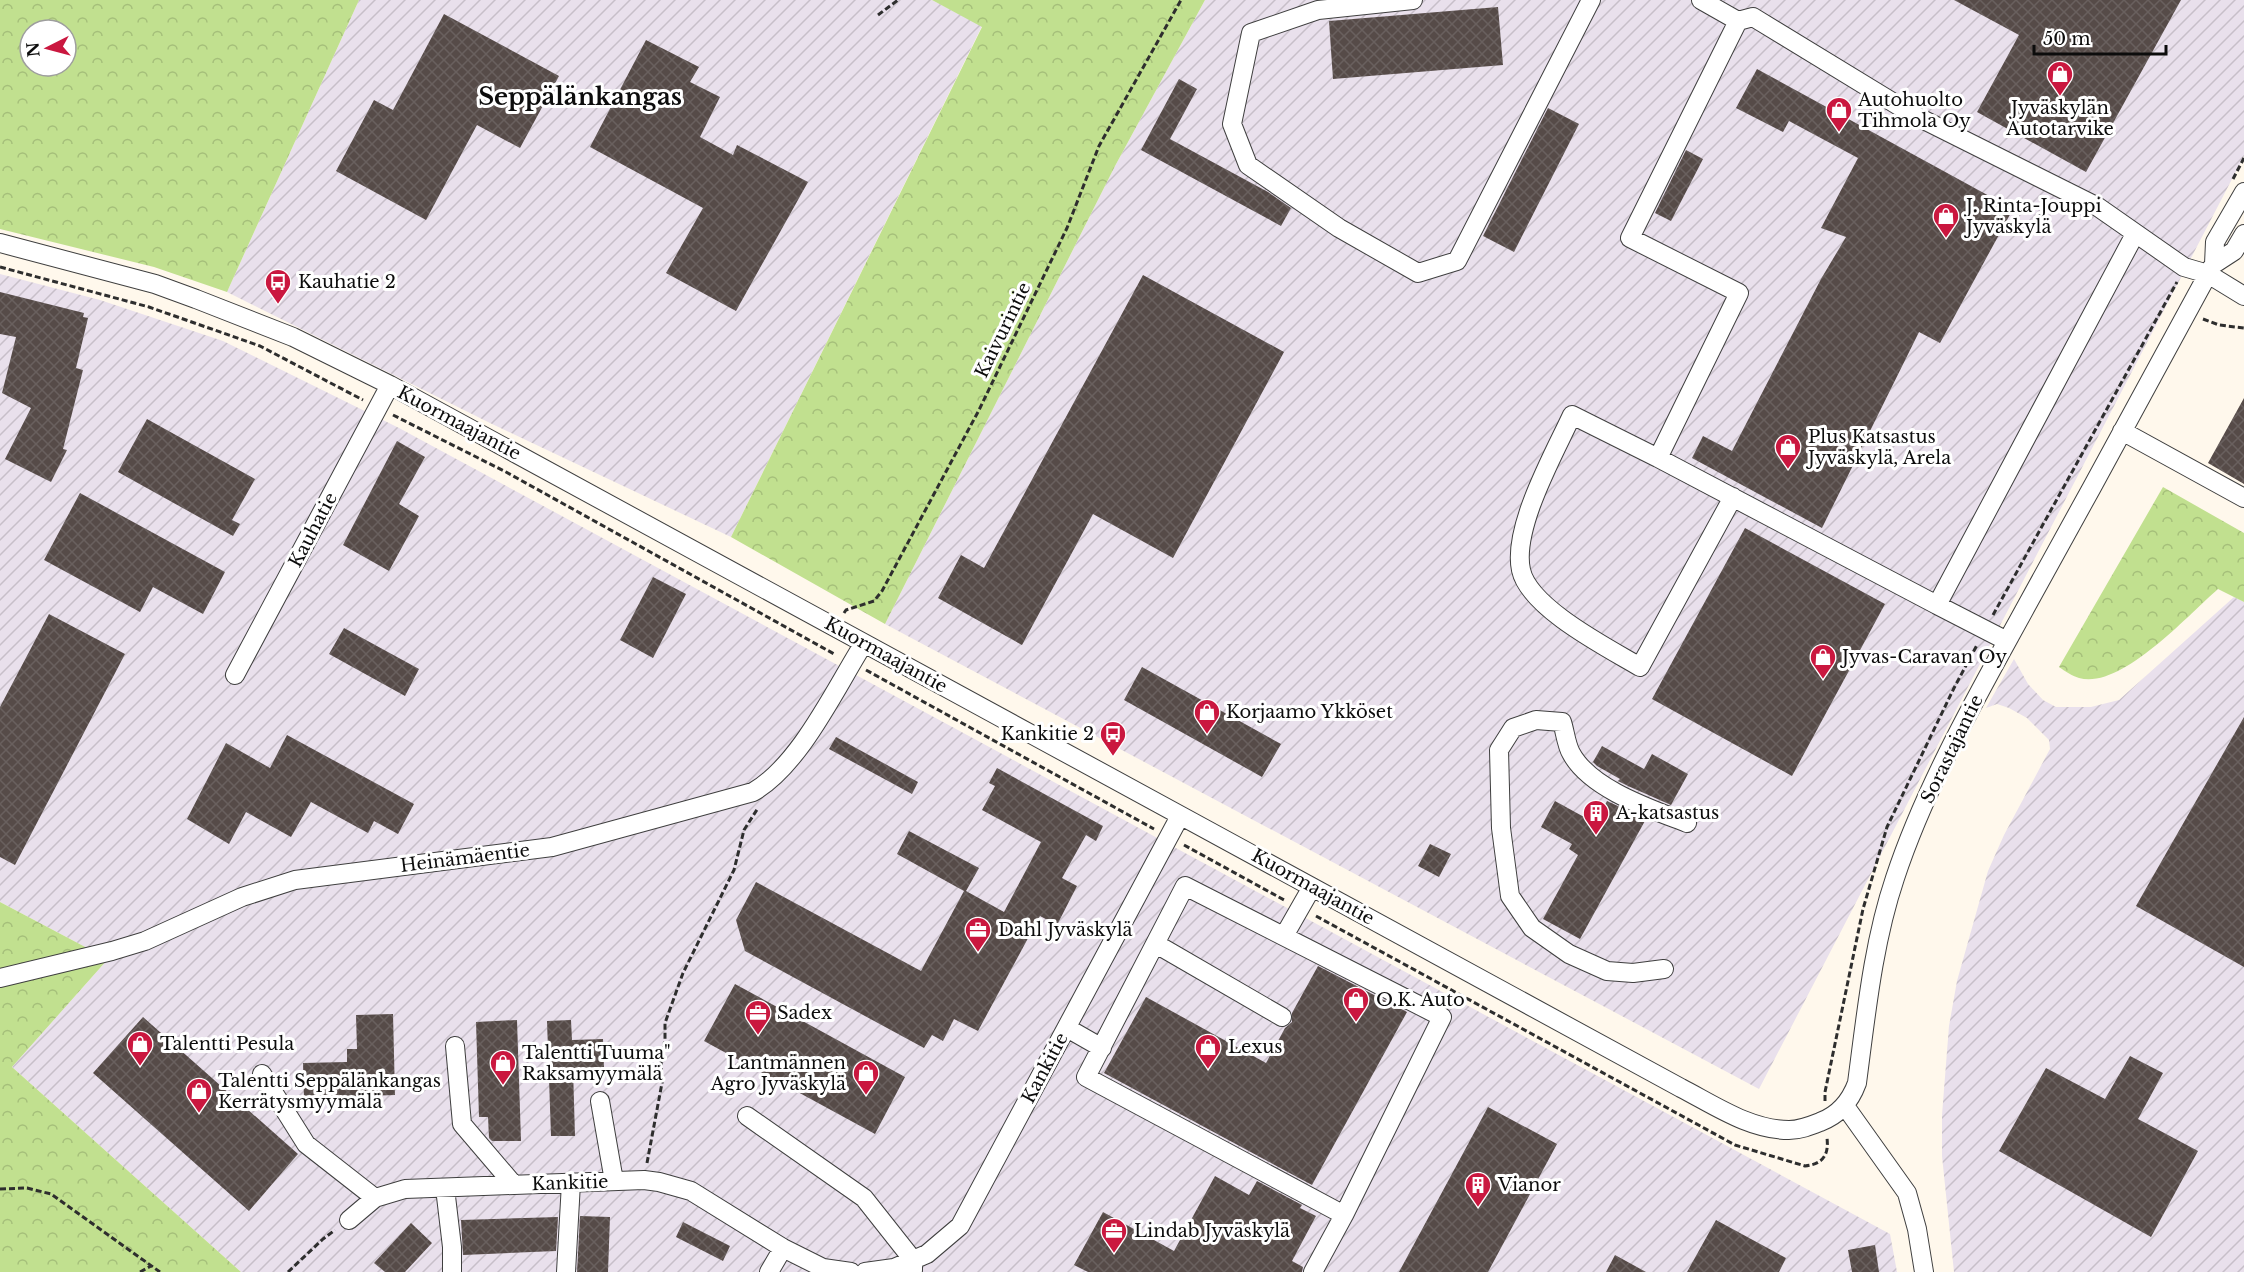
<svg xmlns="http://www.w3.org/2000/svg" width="2244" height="1272" font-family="'Libre Baskerville',serif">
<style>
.industrial{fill:url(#industrial-furrows)}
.forest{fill:url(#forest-crowns);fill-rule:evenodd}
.building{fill:url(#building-cross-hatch)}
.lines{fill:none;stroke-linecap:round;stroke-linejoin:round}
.minor-casing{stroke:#3f3f3f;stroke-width:20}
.path{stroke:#2e2e2e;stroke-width:3;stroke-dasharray:6 3;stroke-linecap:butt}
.minor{stroke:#fff;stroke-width:18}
.labels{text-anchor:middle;stroke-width:6;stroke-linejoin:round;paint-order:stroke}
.poi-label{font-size:18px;fill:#0c0c0c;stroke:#fff;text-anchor:start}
.street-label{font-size:18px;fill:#0c0c0c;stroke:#fff}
.district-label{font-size:24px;font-weight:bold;fill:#0c0c0c;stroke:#fff}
</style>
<defs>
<pattern id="industrial-furrows" width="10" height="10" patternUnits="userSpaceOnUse" patternTransform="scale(1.5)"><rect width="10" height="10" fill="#e9e0ec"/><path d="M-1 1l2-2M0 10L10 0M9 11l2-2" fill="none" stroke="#c7bfc9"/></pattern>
<pattern id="forest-crowns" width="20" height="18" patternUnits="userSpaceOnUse" patternTransform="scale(1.5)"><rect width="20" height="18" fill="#c1e08f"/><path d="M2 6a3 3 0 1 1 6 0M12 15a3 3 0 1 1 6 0" fill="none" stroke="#a5bf7a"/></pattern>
<pattern id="building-cross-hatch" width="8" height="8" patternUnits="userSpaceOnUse" patternTransform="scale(1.5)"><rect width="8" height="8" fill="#564b48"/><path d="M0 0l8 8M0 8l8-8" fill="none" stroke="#69605e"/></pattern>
</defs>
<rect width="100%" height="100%" fill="#fff8ec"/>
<path class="industrial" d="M 359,0 L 932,0 L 982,26 L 731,537 L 490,423 L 227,292 Z
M 1205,0 L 2244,0 L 2244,156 L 1759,1089 L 885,624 L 1115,166 Z
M 0,274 L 100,300 L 223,341 L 399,428 L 1890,1234 L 1897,1272 L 241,1272 L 12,1067 L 108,959 L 0,902 Z
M 2234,597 L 2244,602 L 2244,1272 L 1954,1272 L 1942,1156 L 1942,1115 L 1949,1026 L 1957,981 L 1988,871 L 2004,835 L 2050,749 L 2049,740 L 2027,718 L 2009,708 L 1997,704 L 1986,708 L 2014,659 L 2028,684 L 2043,700 L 2056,707 L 2091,707 L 2119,700 Z"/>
<path class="forest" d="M 0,0 L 359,0 L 227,292 L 154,267 L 0,229 ZM 30,30 L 66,30 L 66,66 L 30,66 Z
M 932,0 L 1205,0 L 1115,166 L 885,624 L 731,537 L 982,27 Z
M 2163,487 L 2244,533 L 2244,602 L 2218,589 C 2188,615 2121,690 2079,678 C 2072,676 2065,671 2059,667 Z
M 0,902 L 108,959 L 12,1067 L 241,1272 L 0,1272 Z"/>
<path class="building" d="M 1954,0 L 2181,0 L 2086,172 L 1977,112 L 2019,35 Z
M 1498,7 L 1503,65 L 1333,79 L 1329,21 Z
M 444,14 L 559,76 L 520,148 L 477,125 L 426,220 L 336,171 L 374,100 L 393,110 Z
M 646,40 L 699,67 L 690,82 L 720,97 L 700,137 L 733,155 L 737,145 L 808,182 L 736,311 L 666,273 L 703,208 L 590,147 Z
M 1757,69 L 2013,209 L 1940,343 L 1919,332 L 1822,528 L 1692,458 L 1703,436 L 1732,451 L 1821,279 L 1846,237 L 1821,228 L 1858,158 L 1789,121 L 1783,132 L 1736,108 Z
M 1179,79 L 1197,89 L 1170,139 L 1268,192 L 1291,208 L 1281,226 L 1141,150 Z
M 1548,108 L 1579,124 L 1514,252 L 1483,236 Z
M 1686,150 L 1703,159 L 1671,221 L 1655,213 Z
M 1143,275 L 1284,352 L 1173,558 L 1093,514 L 1022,645 L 938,598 L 961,555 L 984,568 Z
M 0,292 L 84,313 L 83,317 L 88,318 L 76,368 L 83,370 L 63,449 L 67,450 L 51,482 L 5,459 L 31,408 L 2,393 L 16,337 L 0,334 Z
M 2244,398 L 2244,484 L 2208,463 Z
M 147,419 L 255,479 L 232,520 L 240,524 L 233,536 L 118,472 Z
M 397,441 L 425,457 L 399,504 L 419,516 L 389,571 L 343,545 Z
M 80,493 L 225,572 L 203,614 L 153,587 L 140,612 L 44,560 Z
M 1745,528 L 1885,604 L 1792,776 L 1652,699 Z
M 653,577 L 686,594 L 653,658 L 620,640 Z
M 49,614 L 125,654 L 15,865 L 0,857 L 0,707 Z
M 344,628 L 419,669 L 405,696 L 329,654 Z
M 1142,667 L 1281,744 L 1262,777 L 1124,700 Z
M 2244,717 L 2244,967 L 2136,906 Z
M 287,735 L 414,804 L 398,834 L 374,821 L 368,833 L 311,802 L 291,837 L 246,812 L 229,844 L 187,819 L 226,743 L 270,768 Z
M 836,737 L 918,782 L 912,794 L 829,749 Z
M 1602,746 L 1644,769 L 1652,754 L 1688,774 L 1671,805 L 1628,786 L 1618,781 L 1620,779 L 1597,766 L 1593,762 Z
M 997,768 L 1103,826 L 1096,841 L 1086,835 L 1062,878 L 1077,886 L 1057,925 L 1040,916 L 978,1031 L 954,1019 L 943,1041 L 932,1035 L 924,1048 L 745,951 L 736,920 L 756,882 L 921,971 L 964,891 L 897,854 L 909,831 L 979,868 L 966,891 L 1004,912 L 1041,842 L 982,810 L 995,786 L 989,783 Z
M 1555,801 L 1595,823 L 1607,801 L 1646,819 L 1580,939 L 1543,919 L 1578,855 L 1569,849 L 1572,844 L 1541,827 Z
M 1430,844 L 1451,854 L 1439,877 L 1418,866 Z
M 1318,966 L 1407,1012 L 1312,1185 L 1104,1073 L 1146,997 L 1266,1063 L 1285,1028 L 1292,1022 L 1292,1013 Z
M 735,984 L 905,1077 L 875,1134 L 704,1041 Z
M 393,1014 L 395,1095 L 304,1098 L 303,1063 L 347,1062 L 347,1049 L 357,1049 L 356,1015 Z
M 143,1017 L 298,1154 L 249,1211 L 93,1073 Z
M 517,1020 L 521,1141 L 492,1141 L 489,1138 L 488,1117 L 479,1117 L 476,1022 Z
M 571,1020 L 572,1040 L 603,1039 L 604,1068 L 573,1069 L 575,1136 L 551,1136 L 547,1021 Z
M 2130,1056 L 2163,1073 L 2138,1119 L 2198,1151 L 2151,1237 L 1999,1151 L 2046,1068 L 2105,1099 Z
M 1488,1107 L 1557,1144 L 1488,1272 L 1399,1272 Z
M 1215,1176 L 1249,1195 L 1257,1181 L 1302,1205 L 1300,1208 L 1316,1216 L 1292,1261 L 1303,1267 L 1302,1272 L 1088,1272 L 1074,1265 L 1103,1212 L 1174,1251 Z
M 580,1216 L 610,1217 L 608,1272 L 577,1272 Z
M 558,1217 L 556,1251 L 463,1255 L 461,1220 Z
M 1716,1220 L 1786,1258 L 1779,1272 L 1687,1272 Z
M 683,1222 L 730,1246 L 723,1261 L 676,1237 Z
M 411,1223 L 432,1243 L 405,1272 L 385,1272 L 374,1263 Z
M 1875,1245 L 1879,1272 L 1852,1272 L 1848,1250 Z
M 1615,1255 L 1646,1272 L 1606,1272 Z"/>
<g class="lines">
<g class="minor-casing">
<path id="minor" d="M 1413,0 L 1318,10 L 1251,33 L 1232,124 L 1248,165 L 1339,228 L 1418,273 L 1457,261 L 1591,0
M 1701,0 L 1738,21
M 0,243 L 155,284 L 196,299 L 293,337 L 390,385 L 1681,1088 C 1714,1105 1750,1130 1789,1130 C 1800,1130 1810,1126 1820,1122 C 1839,1115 1850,1102 1857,1083 C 1866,1015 1873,943 1895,878 C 1926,784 1980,691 2027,605 C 2088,495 2148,385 2208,274 L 2214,264 L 2215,242 L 2244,192
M 2214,264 L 2234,251 L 2244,234
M 2122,431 L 2244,498
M 1658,458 L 1572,415 C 1554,454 1512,528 1521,570 C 1529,608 1608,648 1640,667 L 1733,497
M 1937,605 L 1658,458 L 1739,293 L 1630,238 L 1738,21 L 1753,17 L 1912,114 L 2098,207 L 2184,267 L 2208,274 L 2244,296
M 2007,641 L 1937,605 L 2135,234
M 235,675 L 390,385
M 1185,886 L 1442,1017 L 1344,1215 L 1086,1077 Z
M 1284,936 L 1312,887
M 1156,944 L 1282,1017
M 1664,969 L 1633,973 L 1607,971 L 1569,954 L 1532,928 L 1510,896 L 1501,828 L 1499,750 L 1513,728 L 1536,720 L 1562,722 C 1565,731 1566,744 1571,753 C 1590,789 1651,809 1687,823
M 0,978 L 112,951 L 145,941 L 242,897 L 295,880 L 552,847 L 753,792 C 800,765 835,689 864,643
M 1067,1028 L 1102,1048
M 455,1046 L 462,1124 L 514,1185
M 262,1074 L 306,1144 L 375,1198
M 600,1101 L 614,1181
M 1845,1106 L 1907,1193 L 1917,1229 L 1924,1272
M 747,1116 L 864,1198 L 913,1260 L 913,1270
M 445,1188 L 452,1247 L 452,1272
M 349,1220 L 375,1198 L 405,1189 L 644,1180 L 659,1182 L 691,1191 L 783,1248 L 823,1268 L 851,1272
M 566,1272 L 571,1183
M 769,1272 L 783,1248
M 865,1272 L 894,1268 L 927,1254 L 960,1226 L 1180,816
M 1313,1272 L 1344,1215"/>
</g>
<path class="path" d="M 878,15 L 898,0
M 2233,179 L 2244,158
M 0,267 L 149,307 L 260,346 L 363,400
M 2203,319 L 2219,325 L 2244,328
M 393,415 L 506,472 L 836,655
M 844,613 L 846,610 L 874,601 L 882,591 L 979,410 L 1067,228 L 1099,146 L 1181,0
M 1993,615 L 2177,282
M 866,670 L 1154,829
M 1184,845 L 1286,901
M 1316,916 L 1735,1145 L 1805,1166 C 1823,1164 1829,1155 1827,1138
M 1825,1101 L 1825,1092 L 1863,909 L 1887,827 L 1954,688 L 1977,645
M 647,1163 L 662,1083 L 661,1061 L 665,1039 L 665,1023 L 683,973 L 734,870 L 744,830 L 758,808
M 0,1189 L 27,1188 L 51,1194 L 160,1272
M 140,1272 L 151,1266
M 288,1272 L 323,1239 L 335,1230"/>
<use href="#minor" class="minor"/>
</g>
<defs>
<g id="shop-pin" transform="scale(1.35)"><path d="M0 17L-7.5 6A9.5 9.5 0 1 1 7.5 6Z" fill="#ca173f" stroke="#fff"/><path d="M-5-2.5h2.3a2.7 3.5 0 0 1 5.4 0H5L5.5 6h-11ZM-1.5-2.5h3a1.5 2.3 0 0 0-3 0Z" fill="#fff"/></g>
<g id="bus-pin" transform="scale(1.35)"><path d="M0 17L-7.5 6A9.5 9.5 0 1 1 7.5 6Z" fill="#ca173f" stroke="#fff"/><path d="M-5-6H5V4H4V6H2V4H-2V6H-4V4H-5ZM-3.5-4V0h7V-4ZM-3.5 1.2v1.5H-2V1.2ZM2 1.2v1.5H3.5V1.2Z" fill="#fff"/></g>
<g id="building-pin" transform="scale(1.35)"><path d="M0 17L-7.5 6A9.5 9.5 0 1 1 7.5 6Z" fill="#ca173f" stroke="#fff"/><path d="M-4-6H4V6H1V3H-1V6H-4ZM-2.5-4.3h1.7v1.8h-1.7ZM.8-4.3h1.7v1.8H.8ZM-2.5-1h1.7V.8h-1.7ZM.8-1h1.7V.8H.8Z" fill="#fff"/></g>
<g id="office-pin" transform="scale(1.35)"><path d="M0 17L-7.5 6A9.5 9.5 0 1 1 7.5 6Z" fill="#ca173f" stroke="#fff"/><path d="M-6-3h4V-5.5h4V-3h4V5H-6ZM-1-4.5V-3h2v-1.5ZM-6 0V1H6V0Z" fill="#fff"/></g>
</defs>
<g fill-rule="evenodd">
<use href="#shop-pin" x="2060" y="74"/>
<use href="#shop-pin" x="1839" y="110"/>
<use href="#shop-pin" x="1946" y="216"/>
<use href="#bus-pin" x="278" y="282"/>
<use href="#shop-pin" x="1788" y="447"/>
<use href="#shop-pin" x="1823" y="657"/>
<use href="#shop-pin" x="1207" y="712"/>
<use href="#bus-pin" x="1113" y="734"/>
<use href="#building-pin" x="1596" y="813"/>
<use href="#office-pin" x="978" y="930"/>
<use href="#shop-pin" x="1356" y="1000"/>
<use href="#office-pin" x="758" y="1013"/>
<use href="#shop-pin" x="140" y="1044"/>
<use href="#shop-pin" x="1208" y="1047"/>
<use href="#shop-pin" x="503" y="1063"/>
<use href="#shop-pin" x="866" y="1073"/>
<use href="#shop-pin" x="199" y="1091"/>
<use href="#building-pin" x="1478" y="1185"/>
<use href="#office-pin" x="1114" y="1231"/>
</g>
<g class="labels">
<g class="poi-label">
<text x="1858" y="106">Autohuolto<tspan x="1858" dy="21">Tihmola Oy</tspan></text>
<text x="2060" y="114" text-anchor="middle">Jyväskylän<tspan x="2060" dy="21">Autotarvike</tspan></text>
<text x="1966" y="212">J. Rinta-Jouppi<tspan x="1966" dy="21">Jyväskylä</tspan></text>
<text x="298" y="288">Kauhatie 2</text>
<text x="1808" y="443">Plus Katsastus<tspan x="1808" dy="21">Jyväskylä, Arela</tspan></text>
<text x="1842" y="663">Jyvas-Caravan Oy</text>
<text x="1226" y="718">Korjaamo Ykköset</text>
<text x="1094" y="740" text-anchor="end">Kankitie 2</text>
<text x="1616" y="819">A-katsastus</text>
<text x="998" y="936">Dahl Jyväskylä</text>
<text x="1376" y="1006">O.K. Auto</text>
<text x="777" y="1019">Sadex</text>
<text x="160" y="1050">Talentti Pesula</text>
<text x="1228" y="1053">Lexus</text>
<text x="522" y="1059">Talentti Tuuma"<tspan x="522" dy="21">Raksamyymälä</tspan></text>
<text x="846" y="1069" text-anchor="end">Lantmännen<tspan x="846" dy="21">Agro Jyväskylä</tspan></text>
<text x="218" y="1087">Talentti Seppälänkangas<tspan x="218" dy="21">Kerrätysmyymälä</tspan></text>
<text x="1498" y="1191">Vianor</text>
<text x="1134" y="1237">Lindab Jyväskylä</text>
</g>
<g class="street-label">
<text transform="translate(1003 330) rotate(-64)" y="6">Kaivurintie</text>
<text transform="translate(459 423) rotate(28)" y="6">Kuormaajantie</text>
<text transform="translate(313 530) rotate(-62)" y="6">Kauhatie</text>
<text transform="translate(886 655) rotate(29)" y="6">Kuormaajantie</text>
<text transform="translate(1952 749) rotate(-64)" y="6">Sorastajantie</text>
<text transform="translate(465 858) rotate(-7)" y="6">Heinämäentie</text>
<text transform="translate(1313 887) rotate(29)" y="6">Kuormaajantie</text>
<text transform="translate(1045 1068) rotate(-62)" y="6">Kankitie</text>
<text transform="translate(570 1183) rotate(-2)" y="6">Kankitie</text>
</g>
<g class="district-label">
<text x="580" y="105">Seppälänkangas</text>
</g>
</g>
<g transform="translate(48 48) rotate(264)"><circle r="28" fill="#ffffff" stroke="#9e9e9e" stroke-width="1.5"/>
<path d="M0-4.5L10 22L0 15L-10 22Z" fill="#ca173f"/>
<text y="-9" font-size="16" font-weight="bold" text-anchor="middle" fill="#0c0c0c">N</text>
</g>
<path d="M2034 45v9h132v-9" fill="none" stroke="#0c0c0c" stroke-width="3"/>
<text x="2043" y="45" font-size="18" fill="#0c0c0c" stroke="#ffffff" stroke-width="4.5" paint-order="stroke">50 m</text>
</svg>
